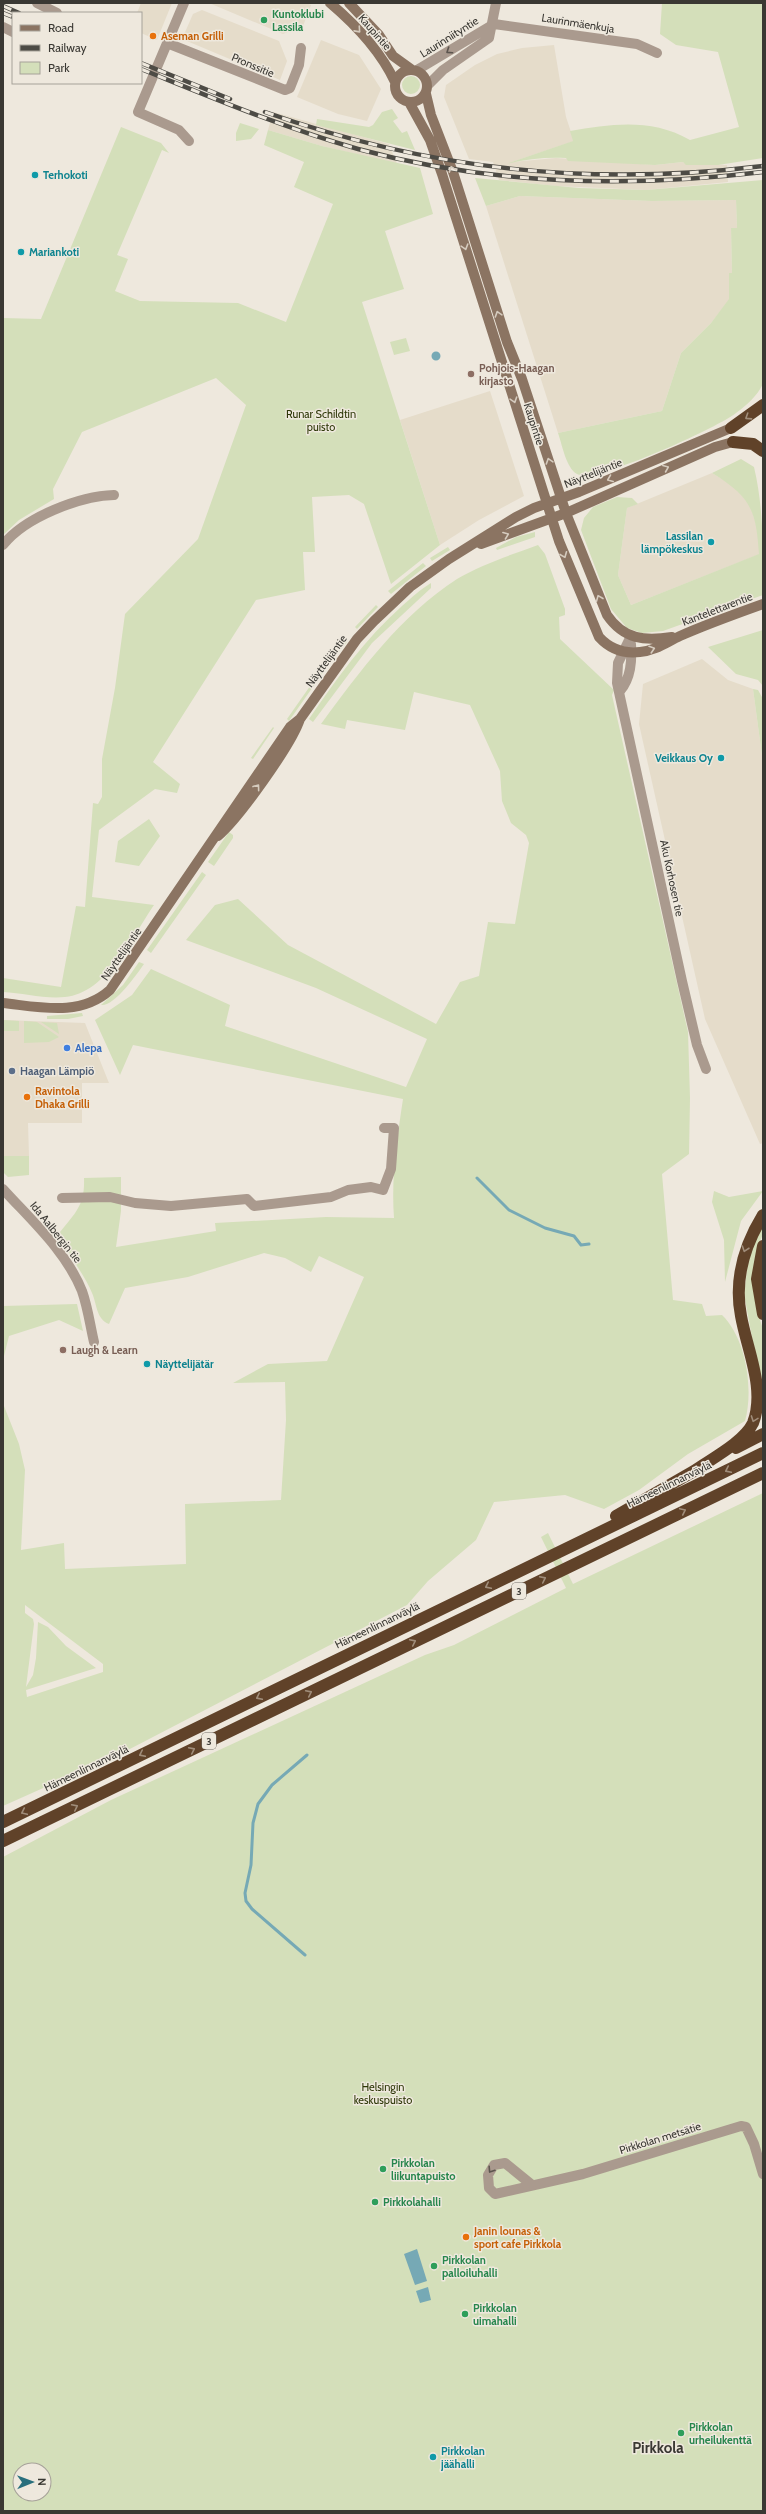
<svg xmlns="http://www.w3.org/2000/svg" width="766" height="2514" font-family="Cabin,sans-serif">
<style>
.built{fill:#e5dcca}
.green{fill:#d4dfba;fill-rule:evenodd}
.water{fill:#76a9b5}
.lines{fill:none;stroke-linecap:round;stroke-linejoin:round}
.stream{stroke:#76a9b5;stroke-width:3}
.street{stroke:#aa9a8e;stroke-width:10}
.secondary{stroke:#8b7462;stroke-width:10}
.highway{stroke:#604229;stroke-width:12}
.rail-casing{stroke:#4d4b45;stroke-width:4.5}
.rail{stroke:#eee8dd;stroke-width:3;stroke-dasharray:9;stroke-linecap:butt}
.oneway{stroke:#d5cbbe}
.oneway2{stroke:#5c554e}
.oneway3{stroke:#a08d7a}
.leisure-dot{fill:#2e9e5b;stroke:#eee8dd;stroke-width:1.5}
.food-dot{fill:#e8710a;stroke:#eee8dd;stroke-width:1.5}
.culture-dot{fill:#0f9aa8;stroke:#eee8dd;stroke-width:1.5}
.education-dot{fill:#8d6e63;stroke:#eee8dd;stroke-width:1.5}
.shop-dot{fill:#3f7fe0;stroke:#eee8dd;stroke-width:1.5}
.service-dot{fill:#5c6f8a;stroke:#eee8dd;stroke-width:1.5}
.labels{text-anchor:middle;stroke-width:3;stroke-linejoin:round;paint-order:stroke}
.shield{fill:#eee8dd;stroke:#706d66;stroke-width:1}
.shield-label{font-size:10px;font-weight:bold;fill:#3a3833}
.leisure-label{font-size:11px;font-weight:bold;fill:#27864d;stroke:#eee8dd;text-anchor:start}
.street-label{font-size:11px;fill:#3a3833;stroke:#eee8dd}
.food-label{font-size:11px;font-weight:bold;fill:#c56008;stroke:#eee8dd;text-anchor:start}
.culture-label{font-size:11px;font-weight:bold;fill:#0d838f;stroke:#eee8dd;text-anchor:start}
.education-label{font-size:11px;font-weight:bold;fill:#785e54;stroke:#eee8dd;text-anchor:start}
.park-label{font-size:11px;fill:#2d3707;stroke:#eee8dd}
.shop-label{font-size:11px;font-weight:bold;fill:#366cbe;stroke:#eee8dd;text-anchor:start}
.service-label{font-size:11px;font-weight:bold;fill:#4e5e75;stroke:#eee8dd;text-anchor:start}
.district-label{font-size:15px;font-weight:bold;fill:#3a3833;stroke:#eee8dd}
</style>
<rect width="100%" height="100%" fill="#eee8dd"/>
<path class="built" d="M 141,3 L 172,3 L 157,40 L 141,33 L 141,13 L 137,13 Z
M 209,3 L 306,3 L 311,5 L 303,26 L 283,34 Z
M 202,10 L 279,41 L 287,61 L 280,80 L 182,39 L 193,14 Z
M 321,40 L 359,55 L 381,89 L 367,121 L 338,114 L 297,97 Z
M 554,45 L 566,117 L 574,141 L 512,162 L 556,158 L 655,165 L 683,162 L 686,164 L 727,165 L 728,182 L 646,190 L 556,186 L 499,180 L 493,162 L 469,159 L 444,97 L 446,85 L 475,65 L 497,54 L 522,48 Z
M 273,112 L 389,144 L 397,164 L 322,146 L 268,130 Z
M 520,196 L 652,201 L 736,200 L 737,228 L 731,228 L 732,273 L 729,273 L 730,299 L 711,323 L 681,353 L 662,411 L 558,433 L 486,206 Z
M 490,391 L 524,496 L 479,520 L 440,545 L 400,420 Z
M 712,473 L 735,487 L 750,505 L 757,526 L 760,554 L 631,605 L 618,575 L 627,508 Z
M 702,659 L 728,680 L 753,689 L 763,763 L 763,1143 L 760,1144 L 705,1019 L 639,724 L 643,684 Z
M 3,1020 L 85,1023 L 109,1083 L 82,1083 L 82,1123 L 28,1123 L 29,1156 L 3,1156 Z"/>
<path class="green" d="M 662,3 L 763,3 L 763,158 L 718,165 L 686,165 L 683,162 L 655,165 L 568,161 L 566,158 C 546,157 526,159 506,164 L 573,141 L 570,131 C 612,124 651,118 690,140 L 739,127 L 718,52 L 676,45 L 660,34 Z
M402 85a9 9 0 1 1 18 0a9 9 0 1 1-18 0Z
M 392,109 L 398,118 L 393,121 L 402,133 L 407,131 L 415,150 L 316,125 L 317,119 L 369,127 L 373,125 L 382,112 Z
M 240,123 L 259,129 L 251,139 L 236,141 L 236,133 Z
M 121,127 L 161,143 L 169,153 L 162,150 L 117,255 L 128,259 L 115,291 L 140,301 L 238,303 L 286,322 L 333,204 L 294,187 L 304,162 L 264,145 L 268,130 L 322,146 L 420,168 L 433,214 L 385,231 L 404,289 L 362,302 L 440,545 L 391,584 L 364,504 L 349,495 L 312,497 L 315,552 L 303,552 L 305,590 L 256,600 L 153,762 L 180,784 L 177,793 L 155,789 L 99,830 L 92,897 L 154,905 C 132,937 107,993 65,997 C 44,999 23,993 3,992 L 3,978 L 61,987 L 76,906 L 85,907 L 93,803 L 98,804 L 102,797 L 102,759 L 115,688 L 125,614 L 198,539 L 246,405 L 216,378 L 82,432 L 53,489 L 54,499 L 19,520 L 3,535 L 3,318 L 41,319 Z
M 475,178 L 579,188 L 646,190 L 763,180 L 763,384 C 757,396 747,405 736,413 C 717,428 595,484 577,474 C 566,468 562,444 558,433 L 662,411 L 681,353 L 711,323 L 729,299 L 729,273 L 732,273 L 731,228 L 737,228 L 736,200 L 652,201 L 520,196 L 486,206 Z
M 406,338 L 410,351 L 394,355 L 390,342 Z
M 741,459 L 754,467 C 764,509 763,551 763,595 L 663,631 L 642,633 L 627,628 L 611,609 L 581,530 L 584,518 L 593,507 L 617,497 L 632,498 L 638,504 L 627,508 L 618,575 L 631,605 L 759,554 C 756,510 751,497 712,473 Z
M 535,532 L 535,537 L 497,550 L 496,548 L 516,537 Z
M 538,545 L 545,554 L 565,609 L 565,615 L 559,617 L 560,639 L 614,690 L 612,695 L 688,1032 L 690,1098 L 689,1154 L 662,1174 L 673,1300 L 702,1304 L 706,1316 L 722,1315 C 746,1338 754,1389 745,1421 L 688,1454 L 639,1490 L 604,1509 L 565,1495 L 494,1502 L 476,1540 L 428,1581 L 407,1605 L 126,1751 L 3,1806 L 3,1376 L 4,1406 L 19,1444 L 25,1470 L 21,1550 L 64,1543 L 65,1569 L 186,1564 L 185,1504 L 281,1500 L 286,1420 L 285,1382 L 233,1383 L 268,1364 L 327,1361 L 364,1277 L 319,1256 L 311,1272 L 285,1258 L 264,1253 L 188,1277 L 125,1288 L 109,1324 C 96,1319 97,1304 92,1293 C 84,1273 65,1252 60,1232 C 76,1212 85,1205 84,1178 L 121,1177 L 121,1211 L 116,1247 L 216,1231 L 215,1223 L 326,1217 L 394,1218 C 391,1178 397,1139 403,1099 L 133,1045 L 120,1075 L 95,1020 L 132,995 L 151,969 L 230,1005 L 225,1026 L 406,1087 L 427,1039 L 316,988 L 186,940 L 215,905 L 238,899 L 288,945 L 436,1024 L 460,982 L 479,976 L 488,922 L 515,924 L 529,843 L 526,835 L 511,823 L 502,801 L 500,771 L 470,705 L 414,692 L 405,730 L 347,720 L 345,729 L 321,724 C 360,671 401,615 457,579 C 482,564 511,555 538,545 ZM 25,1605 L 103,1664 L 103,1672 L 27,1697 L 26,1690 L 96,1668 L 66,1646 L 48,1627 L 38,1622 L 36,1658 L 33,1675 L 26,1687 L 34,1624 L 33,1619 L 25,1613 Z
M 448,547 L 450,550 L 432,561 L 430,558 Z
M 423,563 L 426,566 L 391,594 L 388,591 Z
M 431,583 L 431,588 L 372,643 L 313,722 L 309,719 C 337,678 365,639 402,606 C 411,598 421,589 431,583 Z
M 376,605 L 378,607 L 357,629 L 355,627 Z
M 763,630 L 763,686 L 758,680 L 736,674 L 708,647 Z
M 344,640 L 347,642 L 332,660 L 330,658 Z
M 322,669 L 324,671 L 289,721 L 287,719 Z
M 753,689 L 758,690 L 763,699 L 763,763 Z
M 273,727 L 274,728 L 253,759 L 251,758 Z
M 149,819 L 160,836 L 139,866 L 115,862 L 118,841 Z
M 229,832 L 233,835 L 233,838 L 214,866 L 208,862 Z
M 202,872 L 206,875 L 151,953 L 147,950 Z
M 139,962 L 144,964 C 137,974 114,1007 101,1005 L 123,985 Z
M 82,1013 L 83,1016 L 68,1019 L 47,1019 L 47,1016 Z
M 3,1020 L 19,1021 L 19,1031 L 3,1031 Z
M 24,1021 L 37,1022 L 59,1037 L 49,1042 L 24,1043 Z
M 41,1022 L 57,1023 L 59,1034 Z
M 3,1156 L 29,1156 L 29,1175 L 8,1177 L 3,1172 Z
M 714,1191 L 729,1197 L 763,1191 L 741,1221 L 725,1282 L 724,1240 L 712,1202 Z
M 763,1224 L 763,1234 L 758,1246 L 757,1311 L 763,1329 L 763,1397 L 744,1294 L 749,1255 Z
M 77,1304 L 83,1331 L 59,1320 L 9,1336 L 3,1360 L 3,1306 Z
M 763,1493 L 763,2511 L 3,2511 L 3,1857 L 111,1800 L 425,1655 L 454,1645 L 566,1588 L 541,1537 L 548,1533 L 573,1584 ZM 20,2470 L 44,2470 L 44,2494 L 20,2494 Z"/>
<path class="water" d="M431.5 356a4.5 4.5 0 1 1 9 0a4.5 4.5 0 1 1-9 0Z
M 417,2249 L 427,2281 L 415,2285 L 404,2254 Z
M 428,2287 L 431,2300 L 420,2303 L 416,2291 Z"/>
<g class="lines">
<path class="stream" d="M 477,1178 L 509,1210 L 545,1228 L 574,1236 L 581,1245 L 589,1244
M 305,1955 L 252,1909 L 246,1901 L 245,1893 L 251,1865 L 253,1823 L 258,1804 L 272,1785 L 307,1755"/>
<path class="street" d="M 37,3 L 57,13
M 184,3 L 138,112 L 179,130 L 189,141
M 3,27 L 13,32
M 167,43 L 285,90 L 290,88 L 299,65 L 301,48
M 417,70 L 494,24 L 637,44 L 657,53
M 428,85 L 443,70 L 489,38 L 496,3
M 3,545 C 25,517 80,496 114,495
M 631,636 L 618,663 L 617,683 L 682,981 L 697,1045 L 706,1069
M 620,691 C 631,678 632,661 631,644
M 3,1189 C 31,1220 66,1251 82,1291 C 88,1308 90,1325 94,1342
M 62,1198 L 110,1197 L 135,1203 L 171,1206 L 247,1199 L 254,1206 L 331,1197 L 348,1190 L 371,1187 L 383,1190 L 391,1169 L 394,1128 L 384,1128
M 532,2185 L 505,2163 L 494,2165 L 488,2175 L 489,2188 L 495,2194 L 583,2174 L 741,2126 L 746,2127 L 754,2144 L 763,2174"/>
<path class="secondary" d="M 330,3 C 356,25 381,52 395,82
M 349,3 L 379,35 L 393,56 L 411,69
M395 86a16 16 0 1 1 32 0a16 16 0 1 1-32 0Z
M 426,94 L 431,115 L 453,172 L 507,342 L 522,379 L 566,513 L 607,615 C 624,640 645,641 672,637
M 409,102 L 430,140 L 442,174 L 559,541 L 599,637 C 610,649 624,654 640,652 C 655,651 667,642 680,636 C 707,624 735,614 763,604
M 481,544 L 566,513 L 715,447 L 733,442
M 218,836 C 239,818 292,744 300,719
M 3,1003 C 40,1007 80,1017 110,990 L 290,727 L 300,719 L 357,639 L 374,621 L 410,587 L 449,559 L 516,517 L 534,508 L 579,492 L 731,428"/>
<path class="highway" d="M 731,428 L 763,405
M 733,442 L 753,444 L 763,451
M 763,1246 L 757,1279 L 763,1314
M 736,1448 L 763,1434
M 694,1471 C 711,1459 744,1442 753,1423 C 766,1389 747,1350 741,1316 C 734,1280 744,1246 763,1215
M 616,1516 L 701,1467
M 3,1822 L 763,1453
M 3,1841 L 763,1473"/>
<g class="rail-casing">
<path id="rail" d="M 3,6 L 19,13
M 3,13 L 13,17
M 141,63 L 230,99
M 141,69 C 213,98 284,128 358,149 C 490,185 628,188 763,172
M 265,112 C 429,170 590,187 763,166"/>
</g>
<use href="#rail" class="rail"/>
</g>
<defs><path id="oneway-chevron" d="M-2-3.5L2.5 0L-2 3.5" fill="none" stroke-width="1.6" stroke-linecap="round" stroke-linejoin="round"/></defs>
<g class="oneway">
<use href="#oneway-chevron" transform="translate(358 30) rotate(48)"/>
<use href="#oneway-chevron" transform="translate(452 169) rotate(-110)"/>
<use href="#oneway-chevron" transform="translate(465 247) rotate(73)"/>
<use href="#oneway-chevron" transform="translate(498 314) rotate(-108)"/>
<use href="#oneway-chevron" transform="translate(514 400) rotate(72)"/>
<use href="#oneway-chevron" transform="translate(549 461) rotate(-108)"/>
<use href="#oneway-chevron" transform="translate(666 468) rotate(-23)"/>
<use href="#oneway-chevron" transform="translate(610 479) rotate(158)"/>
<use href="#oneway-chevron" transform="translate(506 535) rotate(-21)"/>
<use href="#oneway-chevron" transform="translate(564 555) rotate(68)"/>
<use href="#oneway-chevron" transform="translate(599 598) rotate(-112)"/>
<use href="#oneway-chevron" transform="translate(652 649) rotate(-18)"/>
<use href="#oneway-chevron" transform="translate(257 787) rotate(-54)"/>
</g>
<g class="oneway2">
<use href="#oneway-chevron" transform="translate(449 51) rotate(146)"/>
<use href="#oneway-chevron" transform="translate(491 2170) rotate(123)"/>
</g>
<g class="oneway3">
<use href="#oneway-chevron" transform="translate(748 417) rotate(147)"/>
<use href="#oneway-chevron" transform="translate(745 1249) rotate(109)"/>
<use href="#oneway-chevron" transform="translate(754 1419) rotate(110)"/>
<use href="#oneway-chevron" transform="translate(728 1470) rotate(154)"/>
<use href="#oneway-chevron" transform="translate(683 1511) rotate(-25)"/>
<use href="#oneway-chevron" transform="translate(543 1579) rotate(-26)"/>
<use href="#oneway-chevron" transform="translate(488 1586) rotate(154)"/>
<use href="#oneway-chevron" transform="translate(413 1642) rotate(-26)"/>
<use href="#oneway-chevron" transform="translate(309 1693) rotate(-26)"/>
<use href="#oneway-chevron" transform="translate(259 1697) rotate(154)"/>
<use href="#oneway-chevron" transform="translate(192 1750) rotate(-26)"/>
<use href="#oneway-chevron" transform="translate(142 1754) rotate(154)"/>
<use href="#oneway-chevron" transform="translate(75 1807) rotate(-27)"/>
<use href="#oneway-chevron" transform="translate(24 1812) rotate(155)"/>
</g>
<g class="leisure-dot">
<circle cx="264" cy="20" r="4"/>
<circle cx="383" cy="2169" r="4"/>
<circle cx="375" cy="2202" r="4"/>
<circle cx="434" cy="2266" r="4"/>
<circle cx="465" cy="2314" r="4"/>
<circle cx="681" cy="2433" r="4"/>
</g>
<g class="food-dot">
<circle cx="153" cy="36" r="4"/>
<circle cx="27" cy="1097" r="4"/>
<circle cx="466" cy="2237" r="4"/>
</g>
<g class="culture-dot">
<circle cx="35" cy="175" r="4"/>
<circle cx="21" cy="252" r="4"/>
<circle cx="711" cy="542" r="4"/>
<circle cx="721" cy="758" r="4"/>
<circle cx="147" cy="1364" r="4"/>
<circle cx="433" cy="2457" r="4"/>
</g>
<g class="education-dot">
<circle cx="471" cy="374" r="4"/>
<circle cx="63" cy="1350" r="4"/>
</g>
<circle class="shop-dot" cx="67" cy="1048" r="4"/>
<circle class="service-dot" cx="12" cy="1071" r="4"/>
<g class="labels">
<g class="shield">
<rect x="512" y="1583" width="14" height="16" rx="3"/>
<rect x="202" y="1733" width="14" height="16" rx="3"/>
</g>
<g class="shield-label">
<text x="519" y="1595">3</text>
<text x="209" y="1745">3</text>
</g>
<g class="leisure-label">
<text x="272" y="18">Kuntoklubi<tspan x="272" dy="13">Lassila</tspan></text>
<text x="391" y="2167">Pirkkolan<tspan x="391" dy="13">liikuntapuisto</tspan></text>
<text x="383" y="2206">Pirkkolahalli</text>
<text x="442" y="2264">Pirkkolan<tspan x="442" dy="13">palloiluhalli</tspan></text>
<text x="473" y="2312">Pirkkolan<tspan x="473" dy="13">uimahalli</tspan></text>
<text x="689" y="2431">Pirkkolan<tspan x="689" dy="13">urheilukenttä</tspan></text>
</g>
<g class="street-label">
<text transform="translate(578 23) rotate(9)" y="4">Laurinmäenkuja</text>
<text transform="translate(375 32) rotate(49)" y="4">Kaupintie</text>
<text transform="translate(449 37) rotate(-32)" y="4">Laurinniityntie</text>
<text transform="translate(253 65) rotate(23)" y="4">Pronssitie</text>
<text transform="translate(534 424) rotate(72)" y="4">Kaupintie</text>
<text transform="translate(593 473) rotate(-22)" y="4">Näyttelijäntie</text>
<text transform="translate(717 609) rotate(-21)" y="4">Kantelettarentie</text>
<text transform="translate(326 661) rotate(-54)" y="4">Näyttelijäntie</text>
<text transform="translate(672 878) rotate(78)" y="4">Aku Korhosen tie</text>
<text transform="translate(121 954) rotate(-55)" y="4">Näyttelijäntie</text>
<text transform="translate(56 1232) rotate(51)" y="4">Ida Aalbergin tie</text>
<text transform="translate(669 1484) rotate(-26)" y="4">Hämeenlinnanväylä</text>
<text transform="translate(377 1625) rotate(-26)" y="4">Hämeenlinnanväylä</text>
<text transform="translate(86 1768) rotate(-26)" y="4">Hämeenlinnanväylä</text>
<text transform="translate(660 2138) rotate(-17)" y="4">Pirkkolan metsätie</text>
</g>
<g class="food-label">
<text x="161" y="40">Aseman Grilli</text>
<text x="35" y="1095">Ravintola<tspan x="35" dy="13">Dhaka Grilli</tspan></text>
<text x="474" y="2235">Janin lounas &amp;<tspan x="474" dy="13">sport cafe Pirkkola</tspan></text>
</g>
<g class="culture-label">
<text x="43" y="179">Terhokoti</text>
<text x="29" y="256">Mariankoti</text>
<text x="703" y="540" text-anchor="end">Lassilan<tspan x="703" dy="13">lämpökeskus</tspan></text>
<text x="713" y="762" text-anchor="end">Veikkaus Oy</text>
<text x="155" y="1368">Näyttelijätär</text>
<text x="441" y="2455">Pirkkolan<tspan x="441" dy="13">jäähalli</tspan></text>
</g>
<g class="education-label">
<text x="479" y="372">Pohjois-Haagan<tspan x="479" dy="13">kirjasto</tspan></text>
<text x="71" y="1354">Laugh &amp; Learn</text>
</g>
<g class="park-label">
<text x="321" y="418">Runar Schildtin<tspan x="321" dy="13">puisto</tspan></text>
<text x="383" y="2091">Helsingin<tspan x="383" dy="13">keskuspuisto</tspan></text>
</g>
<g class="shop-label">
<text x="75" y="1052">Alepa</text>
</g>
<g class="service-label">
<text x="20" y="1075">Haagan Lämpiö</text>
</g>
<g class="district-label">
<text x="658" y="2453">Pirkkola</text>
</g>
</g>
<rect width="766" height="2514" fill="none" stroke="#3a3833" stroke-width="8"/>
<rect x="12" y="12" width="130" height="72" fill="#eee8dd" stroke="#a6a299"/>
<rect x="20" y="25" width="20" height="6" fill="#8b7462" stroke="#a6a299"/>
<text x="48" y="32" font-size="12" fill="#3a3833">Road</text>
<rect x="20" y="45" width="20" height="6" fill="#4d4b45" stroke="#a6a299"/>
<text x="48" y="52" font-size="12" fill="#3a3833">Railway</text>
<rect x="20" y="62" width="20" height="12" fill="#d4dfba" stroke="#a6a299"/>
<text x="48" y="72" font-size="12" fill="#3a3833">Park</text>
<g transform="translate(32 2482) rotate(89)"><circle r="19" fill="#eee8dd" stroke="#a6a299"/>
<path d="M0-3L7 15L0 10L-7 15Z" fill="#296f7d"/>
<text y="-6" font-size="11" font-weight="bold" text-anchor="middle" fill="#3a3833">N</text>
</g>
</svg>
